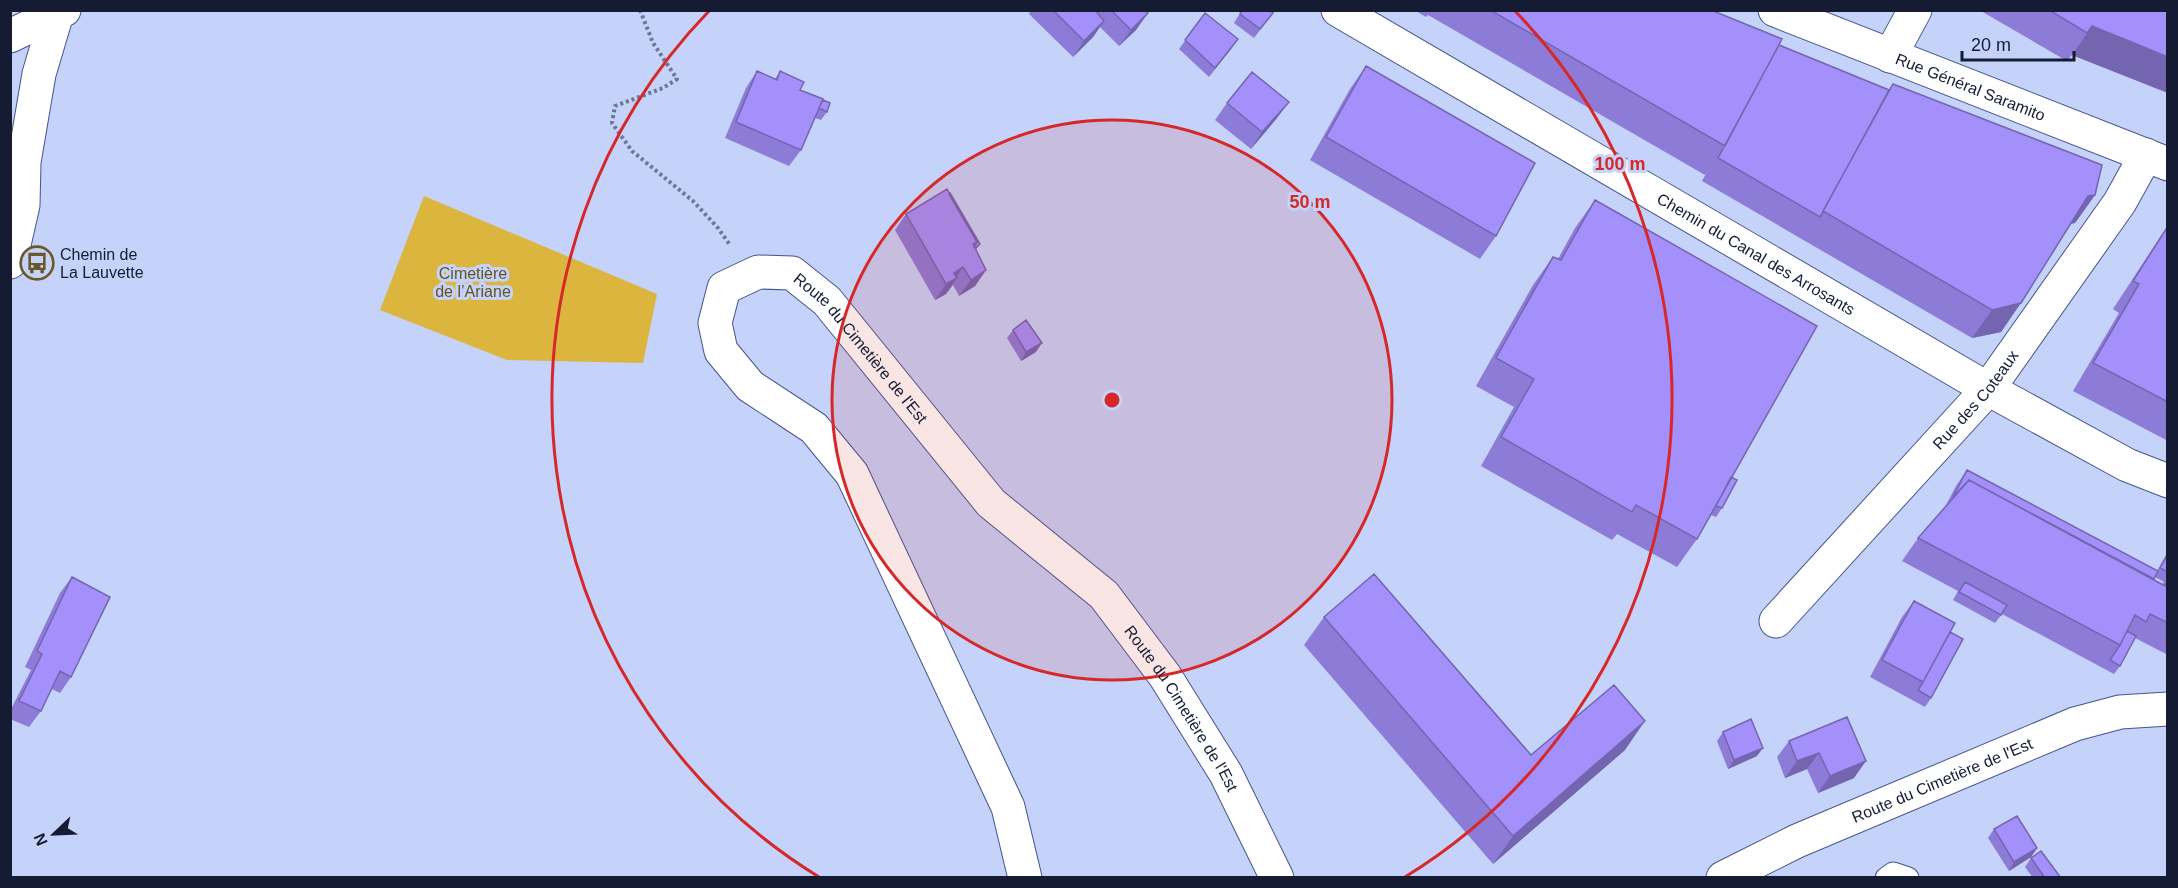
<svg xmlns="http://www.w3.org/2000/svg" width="2178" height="888" font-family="Helvetica,sans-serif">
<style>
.green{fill:#dbb53d}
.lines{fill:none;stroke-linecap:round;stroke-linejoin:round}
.service-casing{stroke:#45558d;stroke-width:23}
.minor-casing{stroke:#45558d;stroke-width:35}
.tertiary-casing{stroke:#45558d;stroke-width:35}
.primary-casing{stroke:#45558d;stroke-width:35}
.path{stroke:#6c7695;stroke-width:4;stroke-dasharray:3 3;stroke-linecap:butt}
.service{stroke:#fff;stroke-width:21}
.minor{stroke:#fff;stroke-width:33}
.tertiary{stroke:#fff;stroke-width:33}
.primary{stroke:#fff;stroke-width:33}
.wall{fill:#8d7cd7;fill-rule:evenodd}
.shaded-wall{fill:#7365af}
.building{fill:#a490fa;stroke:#7365af;stroke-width:1.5}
.ring{fill:none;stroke:#d62828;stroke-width:3}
.labels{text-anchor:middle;stroke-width:6;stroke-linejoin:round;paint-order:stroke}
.street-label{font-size:16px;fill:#141b33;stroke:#c5d2f9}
.poi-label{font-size:16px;fill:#141b33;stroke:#c5d2f9;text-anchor:start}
.park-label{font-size:16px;fill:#655421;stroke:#c5d2f9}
.centre{fill:#d62828;stroke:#c5d2f9;stroke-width:3}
.ring-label{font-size:18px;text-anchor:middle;font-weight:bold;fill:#d62828;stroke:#c5d2f9;stroke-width:6;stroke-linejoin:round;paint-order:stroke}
</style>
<rect width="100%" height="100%" fill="#c5d2f9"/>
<path class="green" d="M 424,196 L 657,294 L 643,363 L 507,360 L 380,310 Z"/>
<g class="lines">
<g class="service-casing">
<path id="service" d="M 1886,878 L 1893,873 L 1908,878"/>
</g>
<g class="minor-casing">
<g id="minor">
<path id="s1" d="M 1338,10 L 1988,389 L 2127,465 L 2168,481"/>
<path d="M 1890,56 L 1915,10"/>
<path d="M 10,262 L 23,205 L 24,162 L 39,74 L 58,10"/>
<path id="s2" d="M 1776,621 L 1988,389 L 2120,202 L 2146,155"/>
<path id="s3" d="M 1025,878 L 1008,807 L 852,474 L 814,428 L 750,386 L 721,351 L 715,323 L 724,288 L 758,272 L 792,273 L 827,301 L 991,503 L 1104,595 L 1165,676 L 1226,774 L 1277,878"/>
<path id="s4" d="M 1723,878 L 1797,841 L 2075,724 L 2120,712 L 2168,709"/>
</g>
</g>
<g class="tertiary-casing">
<g id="tertiary">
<path id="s5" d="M 1775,10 L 2168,164"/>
</g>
</g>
<g class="primary-casing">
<path id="primary" d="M 10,36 L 64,10"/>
</g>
<path class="path" d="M 640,10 L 653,43 L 677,79 L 663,88 L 615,106 L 612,123 L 632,151 L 693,201 L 718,228 L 730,245"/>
<use href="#service" class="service"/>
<use href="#minor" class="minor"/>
<use href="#tertiary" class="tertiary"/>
<use href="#primary" class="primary"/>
</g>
<path class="wall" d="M 1031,10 L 1145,10 L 1136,30 L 1119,46 L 1100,27 L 1093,37 L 1073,57 L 1029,14 Z
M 1242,10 L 1273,13 L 1254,38 L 1234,23 Z
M 1414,10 L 1711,10 L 1779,45 L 1889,90 L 1893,84 L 2095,195 L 2075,223 L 2071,224 L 2001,332 L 1972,338 L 1702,181 L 1707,172 L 1705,175 L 1428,15 L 1426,17 Z
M 1981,10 L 2168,10 L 2168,93 L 2072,55 L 2067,61 L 1981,11 Z
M 1205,13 L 1232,48 L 1209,77 L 1179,49 Z
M 1366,66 L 1496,236 L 1480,259 L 1310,160 L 1350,89 Z
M 757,71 L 775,79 L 780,71 L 800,90 L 827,112 L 821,120 L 815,118 L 801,150 L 789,166 L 725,138 L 746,88 Z
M 1227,103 L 1277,118 L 1251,149 L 1215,120 Z
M 1595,200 L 1731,477 L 1722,508 L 1716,517 L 1711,515 L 1697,539 L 1677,567 L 1617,534 L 1612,540 L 1481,466 L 1514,407 L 1476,386 L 1533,285 L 1553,257 L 1558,259 L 1575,228 Z
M 906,214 L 980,244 L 976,250 L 986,270 L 975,286 L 959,296 L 953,285 L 946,294 L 935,300 L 895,230 Z
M 2168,225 L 2168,441 L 2073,391 L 2119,313 L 2113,309 Z
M 1013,330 L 1036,352 L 1021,361 L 1007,338 Z
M 1967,470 L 2157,571 L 2168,551 L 2168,655 L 2135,638 L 2120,666 L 2114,674 L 2002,614 L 1995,623 L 1953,600 L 1958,591 L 1902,561 L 1918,538 L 1945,507 L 1956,486 ZM 2155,577 L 2164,582 L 2162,584 L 2154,579 Z
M 72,577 L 71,677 L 60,693 L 52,689 L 41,711 L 29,727 L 10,719 L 10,711 L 31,670 L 25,667 L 60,593 Z
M 1914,601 L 1950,632 L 1931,698 L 1925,707 L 1870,677 L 1902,617 Z
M 1324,617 L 1531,755 L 1625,750 L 1493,864 L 1304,645 Z
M 1847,717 L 1854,778 L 1818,793 L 1807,769 L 1785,778 L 1777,757 L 1789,741 Z
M 1723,732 L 1757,756 L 1728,769 L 1717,741 Z
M 1994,829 L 2037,848 L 2031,857 L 2009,871 L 1988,838 Z
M 2031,858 L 2061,878 L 2033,878 L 2025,867 Z"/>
<path class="shaded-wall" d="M 1148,13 L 1136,30 L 1119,46 L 1131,30 Z
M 1104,21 L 1093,37 L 1073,57 L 1084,41 Z
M 2092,26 L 2168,57 L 2168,93 L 2072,55 Z
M 1289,102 L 1277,118 L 1251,149 L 1262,132 Z
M 2095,195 L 2075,223 L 2068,224 L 2088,196 Z
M 963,267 L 955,279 L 957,278 L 946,294 L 935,300 L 954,273 Z
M 986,270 L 975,286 L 959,296 L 971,280 Z
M 2021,303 L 2001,332 L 1972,338 L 1992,310 Z
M 1042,343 L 1036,352 L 1021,361 L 1026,352 Z
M 1645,721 L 1625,750 L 1493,864 L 1513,836 Z
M 1763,748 L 1757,756 L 1728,769 L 1734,760 Z
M 1819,753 L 1807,769 L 1785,778 L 1797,761 Z
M 1866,761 L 1854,778 L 1818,793 L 1830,776 Z
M 2037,848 L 2031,857 L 2009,871 L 2014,862 Z"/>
<path class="building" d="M 1053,10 L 1095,10 L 1104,21 L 1084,41 Z
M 1111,10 L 1145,10 L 1148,13 L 1131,30 Z
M 1242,10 L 1269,10 L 1273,13 L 1260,29 L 1240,14 Z
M 1490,10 L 1711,10 L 1782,39 L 1725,146 Z
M 2049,10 L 2168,10 L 2168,57 L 2092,26 L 2087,33 Z
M 1205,13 L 1238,39 L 1215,68 L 1185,40 Z
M 1779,45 L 1889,90 L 1820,217 L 1718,158 Z
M 1366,66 L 1535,163 L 1496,236 L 1326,137 Z
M 757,71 L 777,80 L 780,71 L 804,82 L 800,90 L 823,99 L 801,150 L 736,122 Z
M 1252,72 L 1289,102 L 1262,132 L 1227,103 Z
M 1893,84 L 2102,165 L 2095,195 L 2088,196 L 2021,303 L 1992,310 L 1823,211 Z
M 823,100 L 830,103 L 827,112 L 819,108 Z
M 947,189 L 977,242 L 973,244 L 986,270 L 971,280 L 963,267 L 954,273 L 957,278 L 946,284 L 906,214 Z
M 950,193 L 980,244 L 975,248 L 974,247 L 977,242 L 949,194 Z
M 1595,200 L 1817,326 L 1697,539 L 1636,505 L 1632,512 L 1501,437 L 1534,379 L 1496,358 L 1553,257 L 1561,260 Z
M 2168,226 L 2168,402 L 2093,363 L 2139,284 L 2133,281 Z
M 1026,320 L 1042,343 L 1026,352 L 1013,330 Z
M 1967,470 L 2158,571 L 2154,579 L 1969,480 L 1953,497 Z
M 1731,477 L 1737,480 L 1722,508 L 1716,506 Z
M 1969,480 L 2165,586 L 2168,582 L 2168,623 L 2150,614 L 2146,622 L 2135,615 L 2120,645 L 1918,538 Z
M 2168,554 L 2168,572 L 2160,568 Z
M 1374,574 L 1531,755 L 1614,685 L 1645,721 L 1513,836 L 1324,617 Z
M 72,577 L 110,597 L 71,677 L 60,671 L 41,711 L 19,701 L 42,654 L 37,651 Z
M 1965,582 L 2007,605 L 2001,615 L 1959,592 Z
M 1914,601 L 1955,623 L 1923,682 L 1882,660 Z
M 2127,631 L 2136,636 L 2120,666 L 2110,660 L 2120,645 Z
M 1950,632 L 1963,639 L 1931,698 L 1918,690 L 1923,682 Z
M 1847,717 L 1866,761 L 1830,776 L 1819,753 L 1797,761 L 1789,741 Z
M 1751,719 L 1763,748 L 1734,760 L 1723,732 Z
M 2017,816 L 2037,848 L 2014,862 L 1994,829 Z
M 2041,851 L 2061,878 L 2045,878 L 2031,858 Z"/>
<circle cx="1112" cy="400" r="280" fill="#d62828" fill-opacity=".12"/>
<g class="ring">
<circle cx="1112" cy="400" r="280"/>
<path d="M819 877A560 560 0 0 1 709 11M1515 11A560 560 0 0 1 1405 877"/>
</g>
<defs>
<g id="bus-ring" transform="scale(1.725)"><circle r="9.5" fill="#c5d2f9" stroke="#6a5927" stroke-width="1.5"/><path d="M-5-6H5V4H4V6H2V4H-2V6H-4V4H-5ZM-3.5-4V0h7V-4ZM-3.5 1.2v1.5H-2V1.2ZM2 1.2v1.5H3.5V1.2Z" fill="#6a5927"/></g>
</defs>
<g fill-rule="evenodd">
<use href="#bus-ring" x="37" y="263"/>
</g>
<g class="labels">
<g class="street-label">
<text dy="6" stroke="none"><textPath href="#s5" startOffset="210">Rue Général Saramito</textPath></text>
<text dy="6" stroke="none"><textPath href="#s1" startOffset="484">Chemin du Canal des Arrosants</textPath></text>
<text dy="6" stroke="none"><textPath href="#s3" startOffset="861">Route du Cimetière de l'Est</textPath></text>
<text dy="6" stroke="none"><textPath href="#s2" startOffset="298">Rue des Coteaux</textPath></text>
<text dy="6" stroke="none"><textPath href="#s3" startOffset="1347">Route du Cimetière de l'Est</textPath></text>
<text dy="6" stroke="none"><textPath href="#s4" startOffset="240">Route du Cimetière de l'Est</textPath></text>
</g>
<g class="poi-label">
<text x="60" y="260">Chemin de<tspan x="60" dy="18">La Lauvette</tspan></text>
</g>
<g class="park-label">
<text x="473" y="279">Cimetière<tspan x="473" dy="18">de l’Ariane</tspan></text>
</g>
</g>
<circle cx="1112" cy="400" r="9" class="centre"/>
<g class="ring-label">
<text x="1620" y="170">100 m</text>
<text x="1310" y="208">50 m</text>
</g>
<rect width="2178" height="888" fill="none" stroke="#141b33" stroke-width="24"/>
<g transform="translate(54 834) rotate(247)" stroke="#c5d2f9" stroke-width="4.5" paint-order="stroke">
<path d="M0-4.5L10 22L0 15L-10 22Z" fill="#141b33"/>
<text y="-9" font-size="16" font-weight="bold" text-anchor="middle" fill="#141b33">N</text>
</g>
<path d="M1962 51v9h112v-9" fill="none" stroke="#141b33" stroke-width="3"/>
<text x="1971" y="51" font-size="18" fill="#141b33" stroke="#c5d2f9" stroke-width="4.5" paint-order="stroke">20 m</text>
</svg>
